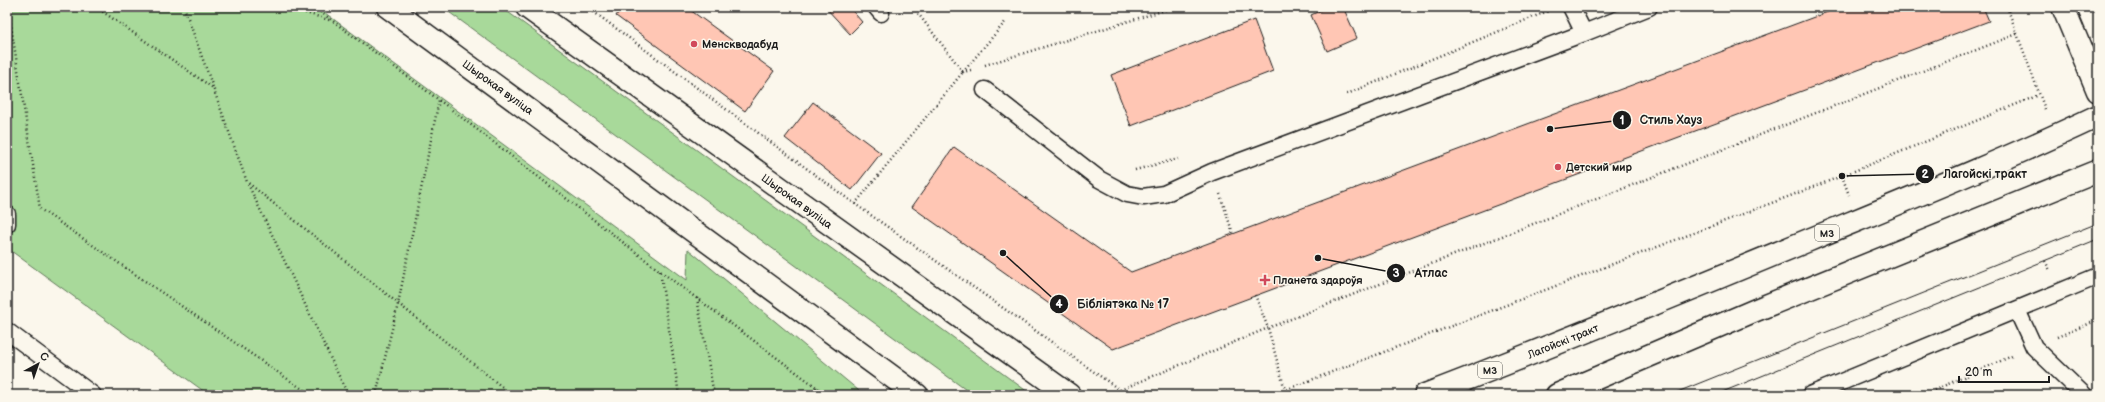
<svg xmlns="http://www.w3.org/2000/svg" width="2105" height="402" font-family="'Balsamiq Sans',sans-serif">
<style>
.green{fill:#a8d99a;stroke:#627a5b}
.building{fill:#ffc6b4;stroke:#1c1c1c}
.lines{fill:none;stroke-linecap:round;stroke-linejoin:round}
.lane-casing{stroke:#1c1c1c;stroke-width:19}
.secondary-casing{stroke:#1c1c1c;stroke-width:25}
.primary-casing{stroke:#1c1c1c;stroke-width:25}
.path{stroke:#1c1c1c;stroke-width:2.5;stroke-dasharray:1 3;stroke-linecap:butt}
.lane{stroke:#fbf7ec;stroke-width:16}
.secondary{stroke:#fbf7ec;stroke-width:22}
.primary{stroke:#fbf7ec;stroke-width:22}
.tram{stroke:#1c1c1c;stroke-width:1}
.poi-dot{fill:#d1495b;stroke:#fbf7ec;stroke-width:1.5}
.labels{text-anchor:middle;stroke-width:3;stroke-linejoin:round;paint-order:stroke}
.shield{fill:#fbf7ec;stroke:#5f5e5a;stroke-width:1}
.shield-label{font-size:10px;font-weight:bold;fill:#1c1c1c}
.poi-label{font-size:11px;font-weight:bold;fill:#1c1c1c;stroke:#fbf7ec;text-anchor:start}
.street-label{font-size:11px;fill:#1c1c1c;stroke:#fbf7ec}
.leader{fill:none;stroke:#1c1c1c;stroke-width:1.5}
.callout-dot{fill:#1c1c1c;stroke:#fbf7ec;stroke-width:1.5}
.mark-label{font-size:12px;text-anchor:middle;font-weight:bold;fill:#fff}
.callout-label{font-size:12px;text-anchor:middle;font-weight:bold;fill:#1c1c1c;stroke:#fbf7ec;stroke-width:3;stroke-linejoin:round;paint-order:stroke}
</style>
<rect width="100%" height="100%" fill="#fbf7ec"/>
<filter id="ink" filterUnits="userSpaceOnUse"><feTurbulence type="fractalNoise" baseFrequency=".025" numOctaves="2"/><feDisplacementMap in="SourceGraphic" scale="8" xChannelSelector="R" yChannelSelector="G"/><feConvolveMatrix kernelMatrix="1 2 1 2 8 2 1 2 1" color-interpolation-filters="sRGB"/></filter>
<g filter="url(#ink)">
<path class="green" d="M 7,7 L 317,7 L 687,280 L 688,249 L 864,395 L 209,395 L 7,248 Z
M 442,7 L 501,7 L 1032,395 L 973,395 Z"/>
<path class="building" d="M 622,7 L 686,7 L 774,71 L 745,111 L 616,16 Z
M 825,7 L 849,7 L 862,22 L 850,34 Z
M 1328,7 L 1343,7 L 1357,38 L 1327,51 L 1311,15 Z
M 1841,7 L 1983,7 L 1989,21 L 1113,349 L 912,207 L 954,147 L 1131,272 Z
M 1254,20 L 1273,71 L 1131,126 L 1111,75 Z
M 813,102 L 881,153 L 852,190 L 785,138 Z"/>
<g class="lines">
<g class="lane-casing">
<path id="lane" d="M 876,7 L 881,13
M 1571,7 L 1584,33
M 985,90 L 1099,179 L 1127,194 L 1143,197 L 1164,194 L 1212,172 L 1584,33 L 1649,7
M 7,214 L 7,224
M 2017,310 L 2034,347 L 2084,395
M 7,331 L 93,395
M 1810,395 L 2098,276"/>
</g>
<g class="secondary-casing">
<path id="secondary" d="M 388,7 L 917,395
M 527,7 L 1069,395
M 2063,7 L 2098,91"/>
</g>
<g class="primary-casing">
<path id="primary" d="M 1425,395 C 1554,346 1681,293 1809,240 C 1906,200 2003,161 2098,116
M 1557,395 L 1756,310 L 2098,171"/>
</g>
<path class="path" d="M 8,7 L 40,209 L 311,395
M 96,7 L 213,88
M 184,7 L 247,182 L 512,395
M 286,7 L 329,20
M 314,7 L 439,100 L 660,271 L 827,395
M 587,7 L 855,204 L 1127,395
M 913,7 L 964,73
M 2007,7 L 2046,112
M 985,65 L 1175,7
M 971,70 L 963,72 L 1006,21
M 1347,94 L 1548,11
M 1135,170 L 1178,159
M 1842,176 L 1849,195
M 248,184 L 348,395
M 1220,194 L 1233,234
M 855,204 L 963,72
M 2045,261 L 2050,270
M 660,271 L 679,395
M 1255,295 L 1268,328 L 1285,390
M 697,298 L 714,395
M 2057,337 L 2098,320
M 816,387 L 817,395
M 1120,390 L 1268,328 L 2017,34
M 376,395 L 398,304 L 439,100
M 1276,395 L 1285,390 L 1842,176 L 2039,95
M 1923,395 L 2012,356"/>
<use href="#lane" class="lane"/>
<use href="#secondary" class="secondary"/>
<use href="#primary" class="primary"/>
<path class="tram" d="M 1670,395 L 2098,223
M 1715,395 L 2098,239"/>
</g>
</g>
<g class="poi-dot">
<circle cx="694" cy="44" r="4"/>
<circle cx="1558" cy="167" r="4"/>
<path d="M1263 274h4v4h4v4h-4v4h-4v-4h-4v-4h4z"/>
</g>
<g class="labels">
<g class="shield">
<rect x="1815" y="225" width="24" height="16" rx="3"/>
<rect x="1478" y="362" width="24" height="16" rx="3"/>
</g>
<g class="shield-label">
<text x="1827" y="237">М3</text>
<text x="1490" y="374">М3</text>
</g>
<g class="poi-label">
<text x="702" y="48">Менскводабуд</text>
<text x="1566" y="171">Детский мир</text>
<text x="1273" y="284">Планета здароўя</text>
</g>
<g class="street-label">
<text transform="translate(498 87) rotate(36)" y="4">Шырокая вуліца</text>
<text transform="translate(797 201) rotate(36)" y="4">Шырокая вуліца</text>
<text transform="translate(1563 341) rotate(-22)" y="4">Лагойскі тракт</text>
</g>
</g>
<path class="leader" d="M1550 129L1622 120M1842 176L1925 174M1318 258L1396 273M1003 253L1059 304"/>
<g class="callout-dot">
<circle cx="1550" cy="129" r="4"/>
<circle cx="1842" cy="176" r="4"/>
<circle cx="1318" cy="258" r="4"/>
<circle cx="1003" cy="253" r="4"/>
<circle cx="1622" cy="120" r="10"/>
<circle cx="1925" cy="174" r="10"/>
<circle cx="1396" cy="273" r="10"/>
<circle cx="1059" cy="304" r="10"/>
</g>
<g class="mark-label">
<text x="1622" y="124">1</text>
<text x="1925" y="178">2</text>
<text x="1396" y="277">3</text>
<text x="1059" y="308">4</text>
</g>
<g class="callout-label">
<text x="1671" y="124">Стиль Хауз</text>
<text x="1985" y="178">Лагойскі тракт</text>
<text x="1431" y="277">Атлас</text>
<text x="1123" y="308">Бібліятэка № 17</text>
</g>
<rect width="2105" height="402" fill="none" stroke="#fbf7ec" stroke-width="24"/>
<rect x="12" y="12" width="2081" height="378" fill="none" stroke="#1c1c1c" stroke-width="1.5" filter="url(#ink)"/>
<g transform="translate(38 364) rotate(40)" stroke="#fbf7ec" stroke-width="3" paint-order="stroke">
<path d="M0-3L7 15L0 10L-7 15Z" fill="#1c1c1c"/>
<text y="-6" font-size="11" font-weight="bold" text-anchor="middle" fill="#1c1c1c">С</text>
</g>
<path d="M1959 376v6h90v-6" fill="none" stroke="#1c1c1c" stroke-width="2"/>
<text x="1965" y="376" font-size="12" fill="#1c1c1c" stroke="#fbf7ec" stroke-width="3" paint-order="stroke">20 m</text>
</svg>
